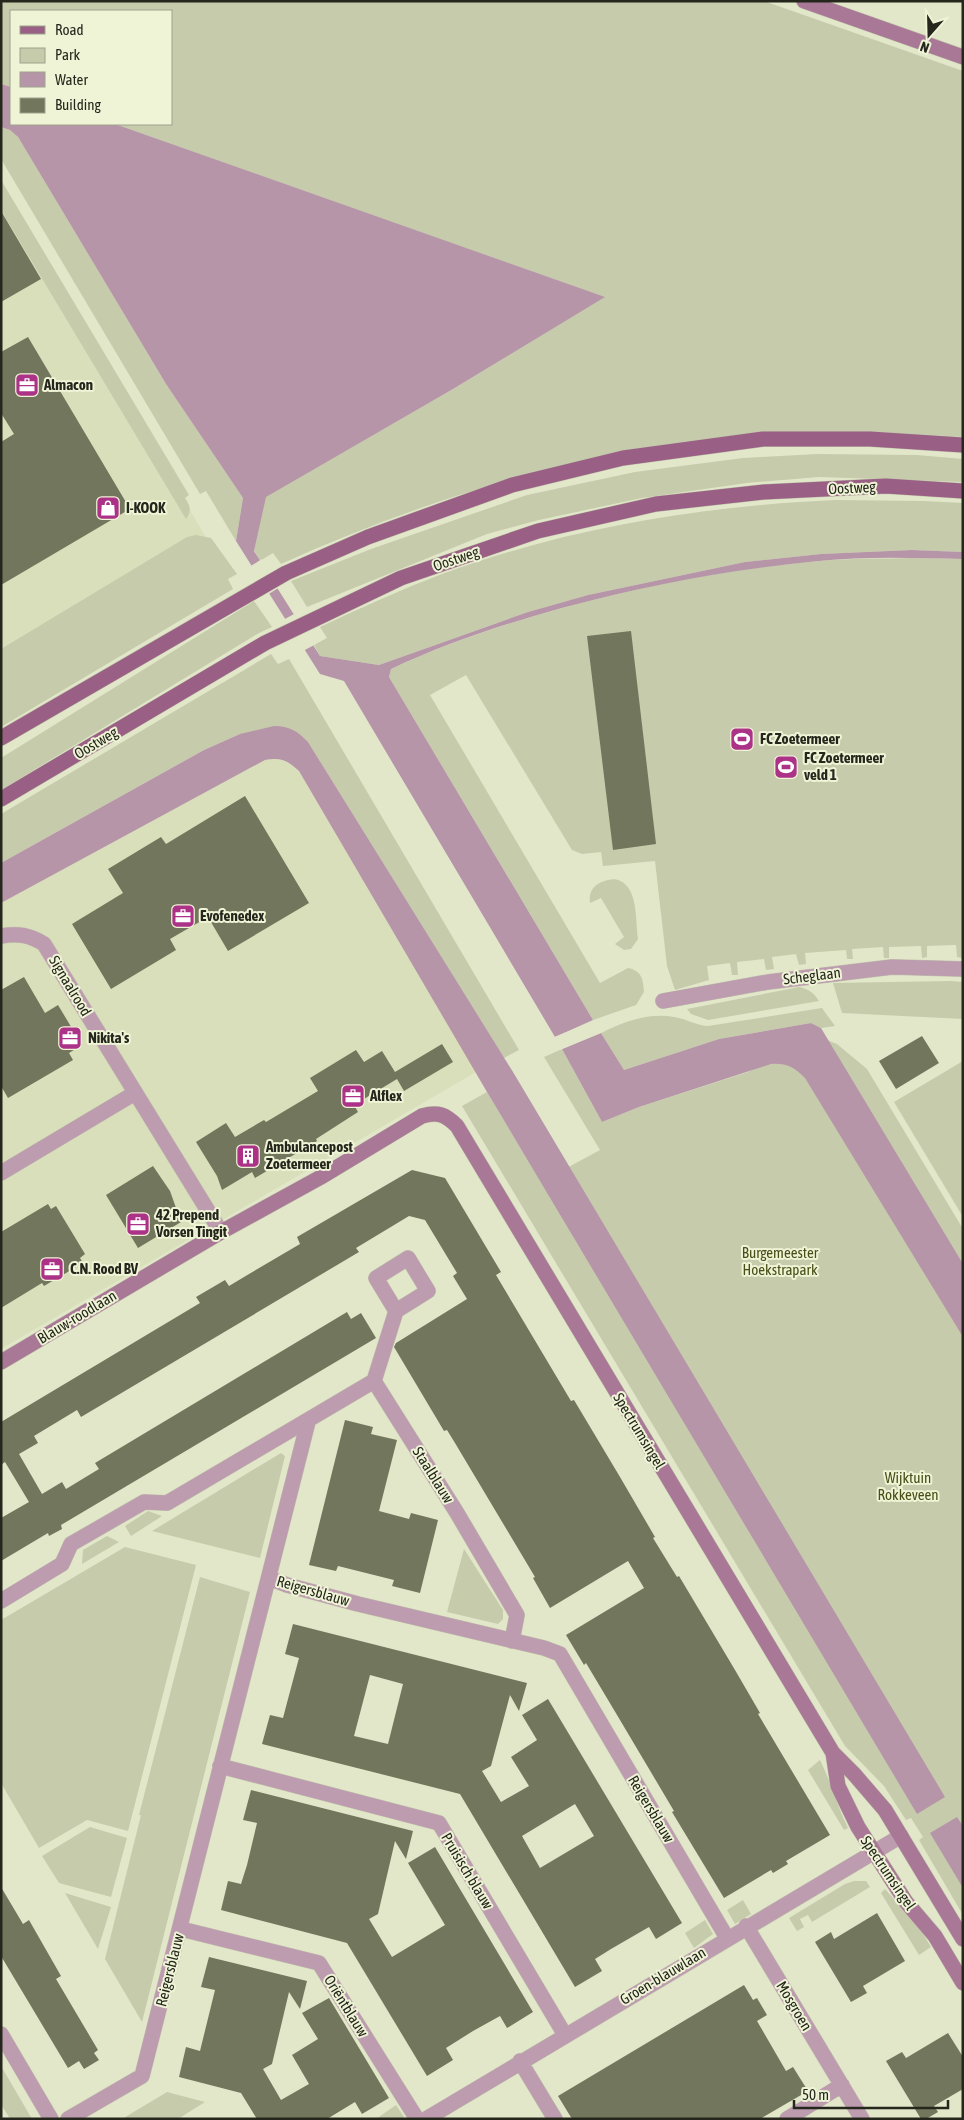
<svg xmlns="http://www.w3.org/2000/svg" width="964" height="2120" font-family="'Asap Condensed',sans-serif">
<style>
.built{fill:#d8dfba}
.green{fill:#c6cbac}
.water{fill:#b695a9}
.pier{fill:#e2e7ca}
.building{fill:#72765c;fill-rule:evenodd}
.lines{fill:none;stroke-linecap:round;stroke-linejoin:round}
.street-casing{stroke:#c0c4ab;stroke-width:16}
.secondary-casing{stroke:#c0c4ab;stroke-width:16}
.primary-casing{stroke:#c0c4ab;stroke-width:16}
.street{stroke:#be9cb0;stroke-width:15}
.secondary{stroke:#a97896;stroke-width:15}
.primary{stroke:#9a5f84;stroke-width:15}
.labels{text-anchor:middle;stroke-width:4;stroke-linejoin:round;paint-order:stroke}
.poi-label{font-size:15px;font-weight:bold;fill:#25271c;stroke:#eff4d7;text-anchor:start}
.street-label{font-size:15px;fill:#25271c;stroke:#eff4d7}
.park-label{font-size:15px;fill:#484e16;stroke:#eff4d7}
</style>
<rect width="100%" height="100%" fill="#e2e7ca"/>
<path class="built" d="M 1,192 L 220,561 L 1,694 Z
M 279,758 L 289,761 L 299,771 L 476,1072 L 1,1349 L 1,903 L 265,760 Z"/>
<path class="green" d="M 1,1 L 764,1 L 963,71 L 963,437 C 910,433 857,434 804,435 C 762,436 719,437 676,443 C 539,465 407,507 281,564 L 273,553 L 260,561 L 254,550 L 265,497 L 453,389 L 604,297 L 115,124 L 171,124 L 171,11 L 11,11 L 11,87 L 1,84 Z
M 1,127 L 10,130 L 18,137 L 166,384 L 243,498 L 236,541 L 206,491 L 200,494 L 1,159 Z
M 1,180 L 189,495 L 185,498 C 190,505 192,511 186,519 L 1,210 Z
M 817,454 L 917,455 L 963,459 L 963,482 L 819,477 L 747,483 L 642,498 L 539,520 L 487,534 L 307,607 L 291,581 L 371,549 L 527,495 L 635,472 L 743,458 Z
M 835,500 L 924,501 L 963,503 L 963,552 L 912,550 L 821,554 L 745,562 L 588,595 L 528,612 L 379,665 L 320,656 L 314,645 L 327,638 L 320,627 C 360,608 400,590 442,574 C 567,528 701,506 835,500 Z
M 196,535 L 211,538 L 237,574 L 228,579 L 233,589 L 1,727 L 1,649 L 187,537 Z
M 911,558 L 963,559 L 962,958 L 957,957 L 956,945 L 927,946 L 927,957 L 922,958 L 921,946 L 889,947 L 889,958 L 884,958 L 883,947 L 852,949 L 853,959 L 847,959 L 846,950 L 805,953 L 806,964 L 799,965 L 796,954 L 772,957 L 774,969 L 766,970 L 764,959 L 737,962 L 738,975 L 732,975 L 730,963 L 707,966 L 709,980 L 675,990 L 667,966 L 655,861 L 603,866 L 601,852 L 582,854 L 572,850 L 466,675 L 430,695 L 600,983 L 628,968 C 642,971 643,979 644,992 L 636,1005 L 593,1020 L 389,677 L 391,669 C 446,643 504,624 563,608 C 647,585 732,568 820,561 C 850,558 881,559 911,558 Z
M 254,601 L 272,627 L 259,633 L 1,790 L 1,758 Z
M 271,654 L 278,664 L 289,659 L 519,1050 L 504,1058 L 308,742 L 240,734 L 204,750 L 1,863 L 1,814 Z
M 614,879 C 639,883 635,918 638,939 L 631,949 L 624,950 L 615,944 L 624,937 L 601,898 L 590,903 C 588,886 600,881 614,879 Z
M 951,981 L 963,982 L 963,1019 L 842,1013 L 833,983 Z
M 799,987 C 809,989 814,993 819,1001 L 708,1020 L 691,1014 L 687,1009 Z
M 822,1008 L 835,1026 L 821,1028 L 811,1023 L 719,1039 L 624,1070 L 601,1033 C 623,1022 650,1012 674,1017 C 687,1019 695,1025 708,1026 Z
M 817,1036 L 837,1044 L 867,1069 L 963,1229 L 963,1915 L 919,1840 L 923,1837 L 911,1818 L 906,1820 L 884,1786 L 845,1746 L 462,1106 L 487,1092 L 541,1182 L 600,1150 L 544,1057 L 562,1049 L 602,1122 L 639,1107 L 748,1072 Z
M 963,1061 L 963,1217 L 894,1102 Z
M 281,1453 L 285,1456 L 260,1558 L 152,1531 Z
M 148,1511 L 162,1516 L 131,1536 L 125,1526 Z
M 107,1536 L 119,1542 L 82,1564 L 83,1550 Z
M 125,1547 L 196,1565 L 128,1831 L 87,1820 L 39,1848 L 1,1783 L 1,1620 Z
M 464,1549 L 503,1610 L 503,1619 L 498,1624 L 447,1612 Z
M 200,1577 L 250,1592 L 142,2022 L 105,1959 L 141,1815 L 139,1815 Z
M 820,1760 C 831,1782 837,1806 848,1828 L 844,1830 L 808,1770 Z
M 90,1827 L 127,1838 L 111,1897 L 59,1883 L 42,1856 Z
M 854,1881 L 866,1881 L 870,1887 L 812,1922 L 808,1915 L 800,1919 L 804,1927 L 797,1931 L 789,1918 L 845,1884 Z
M 885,1889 L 918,1926 L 931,1947 L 919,1955 L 881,1893 Z
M 65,1893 L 111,1907 L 98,1949 Z
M 743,1900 L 751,1914 L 735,1924 L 727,1910 Z
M 705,1920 L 713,1934 L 694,1948 L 685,1933 Z
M 1,2066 L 32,2119 L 10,2119 L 1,2104 Z
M 167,2092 L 205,2102 L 178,2119 L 122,2119 Z
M 396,2105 L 404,2117 L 402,2119 L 376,2119 Z"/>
<path class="water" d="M 1,84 L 11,87 L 11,124 L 115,124 L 605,297 L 453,389 L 266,497 L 254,551 L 320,656 L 379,665 L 528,612 L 588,595 L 745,562 L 821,554 L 912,550 L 963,552 L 963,559 C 915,558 866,556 819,561 C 732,569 647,585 562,608 C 504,624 446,643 391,669 L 389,677 L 593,1020 L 555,1037 L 344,681 L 320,674 L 236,541 L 243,498 L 166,384 L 18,137 L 10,130 L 1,127 Z
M 274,726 C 290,726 297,731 308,742 L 513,1072 L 945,1797 L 917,1814 L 487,1092 L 299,771 C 287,760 281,757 265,760 L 1,903 L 1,863 L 204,750 L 240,734 Z
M 811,1023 L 821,1028 L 963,1264 L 963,1337 L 805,1078 C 794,1067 786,1063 771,1064 L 639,1107 L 602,1122 L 562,1049 L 601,1033 L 624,1070 L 719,1039 Z
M 957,1817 L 963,1826 L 963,1888 L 930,1833 Z"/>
<path class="pier" d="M 262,559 L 280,587 L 267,595 L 249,567 Z
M 296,613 L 316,644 L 303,651 L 283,620 Z
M 596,1020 L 594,1022 L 556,1039 L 552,1038 Z
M 600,1031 L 603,1032 L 560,1050 L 561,1047 Z"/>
<path class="building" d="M 1,211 L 41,279 L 1,302 Z
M 28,337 L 130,509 L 1,585 L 1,442 L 14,434 L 1,413 L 1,352 Z
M 631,631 L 656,844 L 613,850 L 587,636 Z
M 245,796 L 309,903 L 228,951 L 208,917 L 170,939 L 176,950 L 111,989 L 72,924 L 123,893 L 108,869 L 161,837 L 166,844 Z
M 24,977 L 45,1013 L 58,1005 L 82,1045 L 69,1053 L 73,1060 L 8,1098 L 1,1086 L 1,990 Z
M 922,1036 L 939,1063 L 896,1089 L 879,1061 Z
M 442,1044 L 453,1062 L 404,1091 L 397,1079 L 354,1105 L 358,1112 L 316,1139 L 317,1141 L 255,1178 L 252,1172 L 222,1190 L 217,1176 L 196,1142 L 226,1123 L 235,1137 L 264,1120 L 266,1122 L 318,1091 L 310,1078 L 356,1050 L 364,1062 L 382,1051 L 395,1072 Z
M 153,1166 L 170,1191 L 181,1222 L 138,1248 L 106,1195 Z
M 412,1170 L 445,1178 L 501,1272 L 496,1275 L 571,1401 L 574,1400 L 620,1477 L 655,1537 L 653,1538 L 677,1577 L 679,1576 L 735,1670 L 760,1713 L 758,1714 L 830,1835 L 786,1861 L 788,1864 L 773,1873 L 771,1870 L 724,1898 L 672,1812 L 674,1811 L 620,1720 L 586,1663 L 584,1665 L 566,1635 L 644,1588 L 628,1561 L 550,1608 L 533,1578 L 535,1577 L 455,1443 L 447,1430 L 444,1431 L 394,1347 L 396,1343 L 467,1299 L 453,1276 L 457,1273 L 425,1220 L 409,1216 L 356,1248 L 359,1252 L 81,1417 L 77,1410 L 34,1436 L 38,1443 L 19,1454 L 42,1494 L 62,1482 L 66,1489 L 99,1469 L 95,1463 L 347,1312 L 351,1319 L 361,1313 L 376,1338 L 61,1525 L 62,1529 L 49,1536 L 48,1533 L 1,1561 L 1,1518 L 29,1502 L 5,1462 L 1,1465 L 1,1422 L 200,1303 L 196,1297 L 225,1280 L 229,1286 L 244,1277 L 300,1244 L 297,1237 Z
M 48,1204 L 51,1209 L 56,1206 L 85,1254 L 80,1258 L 83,1263 L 44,1286 L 42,1283 L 1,1308 L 1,1232 Z
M 345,1420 L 373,1427 L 371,1434 L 397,1440 L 379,1511 L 409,1519 L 411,1513 L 438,1520 L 420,1593 L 392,1586 L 394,1580 L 338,1566 L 336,1571 L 309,1565 Z
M 293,1624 L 527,1683 L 519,1711 L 510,1695 L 491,1766 L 482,1771 L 501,1802 L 529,1786 L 511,1757 L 537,1740 L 522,1715 L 548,1699 L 682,1923 L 656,1939 L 649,1927 L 611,1949 L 595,1959 L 602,1971 L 575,1987 L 460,1794 L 262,1744 L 270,1715 L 283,1718 L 288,1699 L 299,1658 L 285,1654 ZM 370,1675 L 403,1684 L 388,1744 L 354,1736 ZM 575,1804 L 594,1836 L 540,1868 L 522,1836 Z
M 251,1790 L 413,1831 L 406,1859 L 395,1841 L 378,1914 L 369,1919 L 392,1957 L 445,1925 L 408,1863 L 435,1847 L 533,2012 L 507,2028 L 500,2016 L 473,2031 L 446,2048 L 453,2060 L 427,2076 L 347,1943 L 221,1910 L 228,1881 L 241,1884 L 247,1865 L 257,1823 L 243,1820 Z
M 1,1887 L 23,1924 L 29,1920 L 61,1976 L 56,1979 L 98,2050 L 94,2053 L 99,2060 L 84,2069 L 79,2061 L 68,2068 L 1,1956 Z
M 877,1913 L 905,1961 L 863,1986 L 867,1993 L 851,2002 L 815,1942 L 831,1932 L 834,1939 Z
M 209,1957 L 307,1981 L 300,2009 L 289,1992 L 272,2064 L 263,2069 L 281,2100 L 309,2084 L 292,2055 L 318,2039 L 302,2013 L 329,1998 L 389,2098 L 362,2114 L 355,2102 L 327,2119 L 257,2119 L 241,2093 L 179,2077 L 186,2047 L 200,2051 L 215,1990 L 201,1987 Z
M 744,1985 L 753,2000 L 757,1998 L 767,2015 L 757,2021 L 786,2071 L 793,2067 L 808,2091 L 760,2119 L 572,2119 L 558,2096 Z
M 948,2033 L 963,2057 L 963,2089 L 934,2106 L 938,2112 L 926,2119 L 921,2119 L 886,2061 L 902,2052 L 906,2058 Z"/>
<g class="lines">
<g class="street-casing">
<path id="street" d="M 1,936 C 18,933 30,935 44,944 L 221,1232
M 663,1001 L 768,982 L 892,967 L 963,969
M 1,1173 L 135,1093
M 374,1381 L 457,1513 L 517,1615 L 512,1641
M 374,1381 L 396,1311 L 428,1291 L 408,1258 L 376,1278 L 396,1311
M 269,1578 L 287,1585 L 358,1604 L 544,1648 L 560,1654 L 727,1938
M 1,1601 L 62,1564 L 71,1544 L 144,1502 L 167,1503 L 374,1381
M 220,1766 L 439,1823 L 565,2035
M 746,1926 L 862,2119
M 181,1929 L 319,1963 L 417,2119
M 1,2034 L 51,2119
M 520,2061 L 555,2119
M 68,2119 L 142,2076 L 308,1422
M 426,2119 L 901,1836
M 787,2119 L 842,2085"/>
</g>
<g class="secondary-casing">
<path id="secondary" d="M 804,1 L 963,57
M 1,1362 L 221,1232 L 321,1177 L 422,1116 C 438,1111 446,1115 457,1126 L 833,1753 L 854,1774 L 885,1810 L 963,1939
M 833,1753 L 838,1786 L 858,1827 L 906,1902 L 935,1936 L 963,1983"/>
</g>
<g class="primary-casing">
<path id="primary" d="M 1,738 L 286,573 L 368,537 L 512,485 L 623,458 L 763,439 L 870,439 L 963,445
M 1,799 L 265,643 L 401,578 L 538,531 L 656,504 L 764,492 L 886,486 L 963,491"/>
</g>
<use href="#street" class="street"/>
<use href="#secondary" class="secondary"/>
<use href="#primary" class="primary"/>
</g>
<defs>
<g id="office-square" transform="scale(1.25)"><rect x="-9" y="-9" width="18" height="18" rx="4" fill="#ab3287" stroke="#eff4d7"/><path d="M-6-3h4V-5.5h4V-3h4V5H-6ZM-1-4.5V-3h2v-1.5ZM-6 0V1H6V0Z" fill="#fff"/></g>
<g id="shop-square" transform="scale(1.25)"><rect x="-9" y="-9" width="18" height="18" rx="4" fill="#ab3287" stroke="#eff4d7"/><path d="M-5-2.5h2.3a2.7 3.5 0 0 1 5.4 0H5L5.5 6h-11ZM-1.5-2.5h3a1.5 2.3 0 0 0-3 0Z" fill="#fff"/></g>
<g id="stadium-square" transform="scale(1.25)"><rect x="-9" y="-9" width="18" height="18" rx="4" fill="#ab3287" stroke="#eff4d7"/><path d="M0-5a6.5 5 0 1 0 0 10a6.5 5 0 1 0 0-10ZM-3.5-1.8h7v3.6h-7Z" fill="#fff"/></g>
<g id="building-square" transform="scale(1.25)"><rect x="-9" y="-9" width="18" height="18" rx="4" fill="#ab3287" stroke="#eff4d7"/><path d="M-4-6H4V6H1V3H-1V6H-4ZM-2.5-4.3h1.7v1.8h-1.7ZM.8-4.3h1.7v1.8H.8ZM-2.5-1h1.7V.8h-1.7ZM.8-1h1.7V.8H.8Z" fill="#fff"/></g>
</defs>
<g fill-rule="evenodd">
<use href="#office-square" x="27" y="385"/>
<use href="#shop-square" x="108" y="508"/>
<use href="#stadium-square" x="742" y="739"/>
<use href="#stadium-square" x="786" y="767"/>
<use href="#office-square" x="183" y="916"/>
<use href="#office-square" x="70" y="1038"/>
<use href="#office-square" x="353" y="1096"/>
<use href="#building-square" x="248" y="1156"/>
<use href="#office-square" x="138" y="1224"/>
<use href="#office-square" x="52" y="1269"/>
</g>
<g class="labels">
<g class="poi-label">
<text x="44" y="390">Almacon</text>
<text x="126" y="513">I-KOOK</text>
<text x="760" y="744">FC Zoetermeer</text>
<text x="804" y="763">FC Zoetermeer<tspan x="804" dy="17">veld 1</tspan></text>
<text x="200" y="921">Evofenedex</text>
<text x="88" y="1043">Nikita's</text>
<text x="370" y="1101">Alflex</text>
<text x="266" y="1152">Ambulancepost<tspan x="266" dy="17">Zoetermeer</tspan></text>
<text x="156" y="1220">42 Prepend<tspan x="156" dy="17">Vorsen Tingit</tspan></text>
<text x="70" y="1274">C.N. Rood BV</text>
</g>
<g class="street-label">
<text transform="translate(852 488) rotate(-3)" y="5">Oostweg</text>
<text transform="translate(456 559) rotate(-19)" y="5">Oostweg</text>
<text transform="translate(96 743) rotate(-31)" y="5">Oostweg</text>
<text transform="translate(812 976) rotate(-7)" y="5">Scheglaan</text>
<text transform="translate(70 986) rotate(59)" y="5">Signaalrood</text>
<text transform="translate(77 1317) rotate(-31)" y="5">Blauw-roodlaan</text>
<text transform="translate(639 1431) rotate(59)" y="5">Spectrumsingel</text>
<text transform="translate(433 1475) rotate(58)" y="5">Staalblauw</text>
<text transform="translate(313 1591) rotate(16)" y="5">Reigersblauw</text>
<text transform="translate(651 1809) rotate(59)" y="5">Reigersblauw</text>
<text transform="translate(467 1871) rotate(59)" y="5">Pruisisch blauw</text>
<text transform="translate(888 1873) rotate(56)" y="5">Spectrumsingel</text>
<text transform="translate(170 1970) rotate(-76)" y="5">Reigersblauw</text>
<text transform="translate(663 1976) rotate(-31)" y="5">Groen-blauwlaan</text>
<text transform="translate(346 2006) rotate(58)" y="5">Oriëntblauw</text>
<text transform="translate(794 2006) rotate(59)" y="5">Mosgroen</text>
</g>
<g class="park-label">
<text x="780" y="1258">Burgemeester<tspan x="780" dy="17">Hoekstrapark</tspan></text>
<text x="908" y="1483">Wijktuin<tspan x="908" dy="17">Rokkeveen</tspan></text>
</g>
</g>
<rect width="964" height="2120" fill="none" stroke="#25271c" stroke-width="5"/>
<rect x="10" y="10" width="162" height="115" fill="#eff4d7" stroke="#9ea28c"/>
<rect x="20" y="26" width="25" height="8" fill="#9a5f84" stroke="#9ea28c"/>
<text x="55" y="35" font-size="15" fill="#25271c">Road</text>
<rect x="20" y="48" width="25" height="15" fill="#c6cbac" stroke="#9ea28c"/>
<text x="55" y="60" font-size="15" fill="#25271c">Park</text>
<rect x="20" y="72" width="25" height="15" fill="#b695a9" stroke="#9ea28c"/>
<text x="55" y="85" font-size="15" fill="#25271c">Water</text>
<rect x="20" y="98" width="25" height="15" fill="#72765c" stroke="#9ea28c"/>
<text x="55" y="110" font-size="15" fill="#25271c">Building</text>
<g transform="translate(929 35) rotate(200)" stroke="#eff4d7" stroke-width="4" paint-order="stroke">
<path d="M0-4L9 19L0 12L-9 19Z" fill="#25271c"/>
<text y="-8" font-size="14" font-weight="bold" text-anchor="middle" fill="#25271c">N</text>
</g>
<path d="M794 2100v8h154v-8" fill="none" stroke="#25271c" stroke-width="2.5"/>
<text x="802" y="2100" font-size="15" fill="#25271c" stroke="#eff4d7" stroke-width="4" paint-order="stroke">50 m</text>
</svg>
